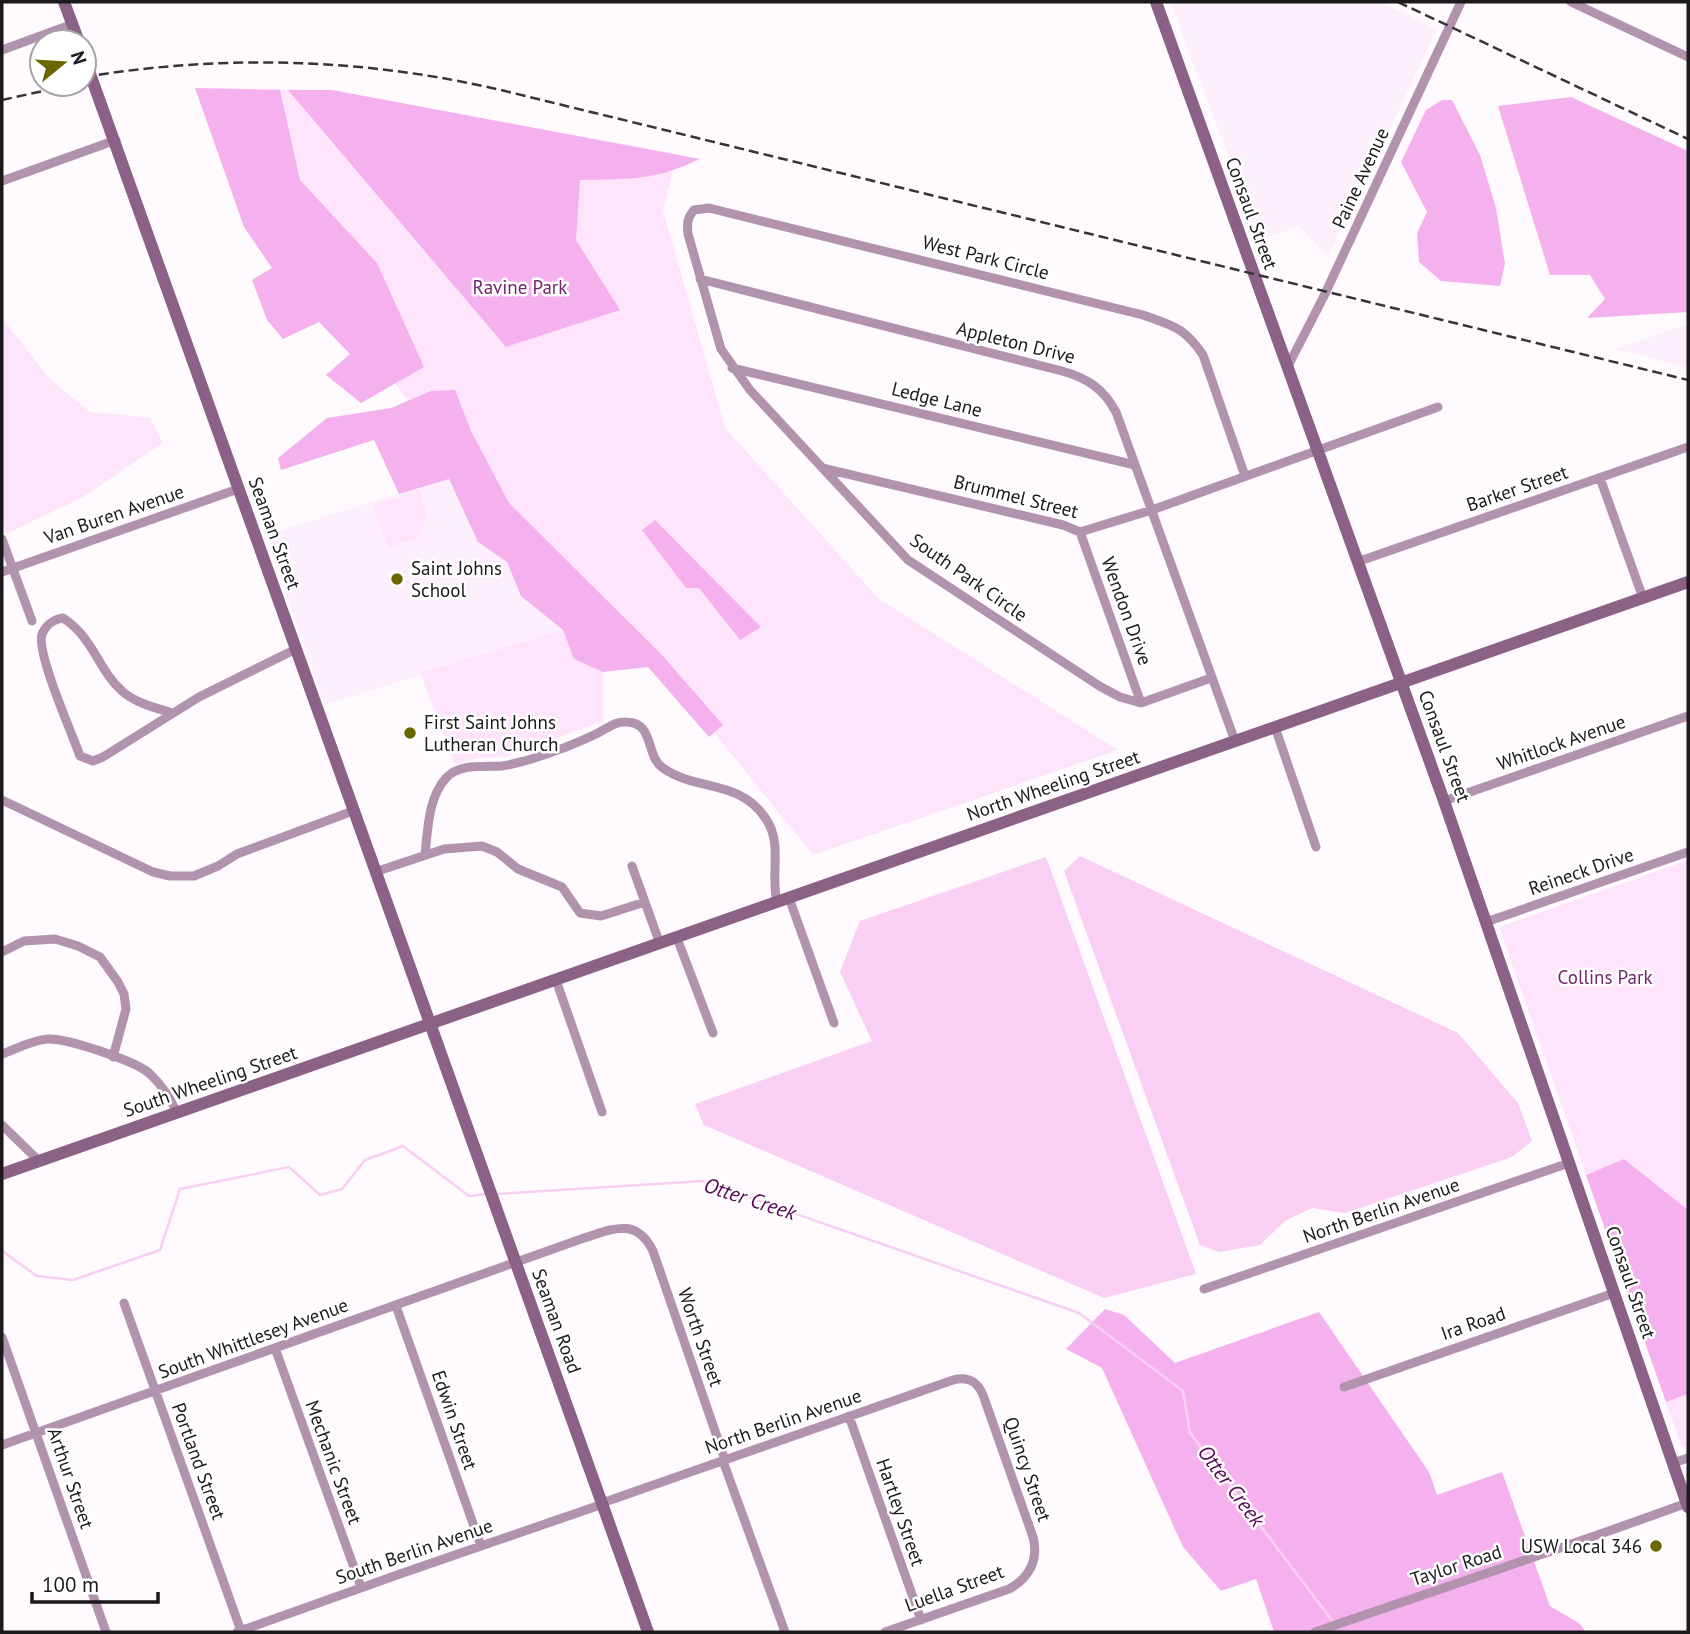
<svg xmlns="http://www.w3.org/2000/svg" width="1690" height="1634" font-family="'PT Sans',sans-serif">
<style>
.built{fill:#fdeffb}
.green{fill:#ffe5fb}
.forest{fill:#f5b1ed}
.water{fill:#f9cff4}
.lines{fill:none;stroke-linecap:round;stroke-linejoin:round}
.stream{stroke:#f9cff4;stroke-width:2.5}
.street{stroke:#b193ad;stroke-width:9}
.secondary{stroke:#8b6186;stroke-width:12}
.rail{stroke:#373437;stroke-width:2.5;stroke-dasharray:10 5;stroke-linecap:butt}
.poi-dot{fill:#6a6700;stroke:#fff;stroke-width:2.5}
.labels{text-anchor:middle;stroke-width:5;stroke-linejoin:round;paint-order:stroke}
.street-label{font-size:19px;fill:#1b191b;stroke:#fff}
.park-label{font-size:19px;fill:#72256d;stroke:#fff}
.poi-label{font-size:19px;fill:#1b191b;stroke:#fff;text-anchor:start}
.water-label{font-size:21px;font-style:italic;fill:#570554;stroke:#fff}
</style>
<rect width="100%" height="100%" fill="#fefafe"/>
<path class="built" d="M 1170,2 L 1380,2 L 1437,30 L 1328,257 L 1299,226 L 1260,240 Z
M 1688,324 L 1688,368 L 1615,349 Z
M 449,478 L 478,542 L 507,562 L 521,596 L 563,630 L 325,705 L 266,535 Z"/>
<path class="green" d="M 195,88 L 332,90 L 677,154 L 663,211 L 725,428 L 879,599 L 1118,750 L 813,855 L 666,673 L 471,479 L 252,204 Z
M 3,319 L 48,377 L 90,412 L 150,418 L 163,443 L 83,497 L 6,534 L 2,519 Z
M 419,490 L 428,514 L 419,537 L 388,548 L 374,510 L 377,504 Z
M 563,630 L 574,659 L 603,672 L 603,721 L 505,757 L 478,758 L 455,765 L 420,673 Z
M 1688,860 L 1688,1446 L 1682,1448 L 1499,927 Z"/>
<path class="forest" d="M 195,88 L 280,90 L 300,180 L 377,263 L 424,367 L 361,403 L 326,375 L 350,354 L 319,322 L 283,339 L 267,320 L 252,280 L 272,268 L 244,227 Z
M 288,90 L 332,90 L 700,159 C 653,181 630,179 580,180 L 576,240 L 620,310 L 506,347 Z
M 1571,97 L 1688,151 L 1688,312 L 1587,318 L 1605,299 L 1590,275 L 1550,275 L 1498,106 Z
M 1442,100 L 1452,100 L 1480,155 L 1496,208 L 1505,264 L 1500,286 L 1441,281 L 1419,262 L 1417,233 L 1427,212 L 1401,162 L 1426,110 Z
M 455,390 L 471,431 L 509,503 L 662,655 L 723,725 L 709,737 L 648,667 L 603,672 L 574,659 L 563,630 L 521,596 L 507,562 L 478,542 L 449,479 L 399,494 L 374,440 L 281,470 L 278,458 L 327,418 L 391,408 L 431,391 Z
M 655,520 L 761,627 L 740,640 L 699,588 L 686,588 L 642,530 Z
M 1624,1159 L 1688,1210 L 1688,1394 L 1666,1402 L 1586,1175 Z
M 1105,1309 L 1124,1315 L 1175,1363 L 1319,1312 L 1429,1472 L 1437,1495 L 1502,1472 L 1550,1606 L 1580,1624 L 1586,1632 L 1274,1632 L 1256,1579 L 1221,1591 L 1183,1547 L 1102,1368 L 1066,1349 Z"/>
<path class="water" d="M 1080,856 L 1458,1033 L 1518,1103 L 1532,1141 L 1512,1157 L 1345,1213 L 1312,1208 L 1285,1221 L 1260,1245 L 1219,1252 L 1200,1245 L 1064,871 Z
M 1046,857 L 1196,1274 L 1104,1298 L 704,1125 L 695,1104 L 872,1041 L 840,972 L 860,921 Z"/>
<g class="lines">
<path class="stream" d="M 497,1194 L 702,1181 L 1079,1313 L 1183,1391 L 1190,1433 L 1334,1623
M 2,1251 L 37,1276 L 73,1280 L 160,1250 L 180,1189 L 289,1167 L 320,1195 L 342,1189 L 365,1160 L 403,1146 L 469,1196 L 487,1194"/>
<path class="street" d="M 1571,2 L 1688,57
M 2,50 L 73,24
M 2,181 L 116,140
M 700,279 L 1062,371 C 1087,378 1103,388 1116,412 L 1235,741
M 732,368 L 1135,465
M 1287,368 L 1324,296 L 1461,2
M 822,468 L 1063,525 L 1080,532 L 1152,510 L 1438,407
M 1600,478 L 1643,598
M 1080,532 L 1141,703
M 2,539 L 32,621
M 1357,562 L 1688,447
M 2,572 L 238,489
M 1211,678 L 1141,703 L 1120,697 L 1101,687 L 908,560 L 750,390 L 721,349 L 688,234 C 687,224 687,218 694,210 L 709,208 L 1143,315 C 1173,326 1184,327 1203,355 L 1245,476
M 173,713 C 156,708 135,703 122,691 C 98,670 94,638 63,618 C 54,619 46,625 42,634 C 36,653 72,733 80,756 L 93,761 L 103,757 L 199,697 L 296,649
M 1275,727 L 1316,847
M 2,800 L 153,872 L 170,876 L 194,876 L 218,866 L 237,854 L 353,811
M 1444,801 L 1688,716
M 425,854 C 428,829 428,798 446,778 C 460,763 484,767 502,766 C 510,765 520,762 528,760 C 551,753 576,744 598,733 C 608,728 615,721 627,722 C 655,723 645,756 663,768 C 697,792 740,779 766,819 C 783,844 770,874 777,902
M 632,866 L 660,944
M 375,872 L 444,849 L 482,846 L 497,852 L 518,869 L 562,887 L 580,913 L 601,916 L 645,902
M 789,898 L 834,1023
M 1486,922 L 1688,852
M 677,938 L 713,1033
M 2,952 L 24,941 L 55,939 L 78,946 L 100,957 L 118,982 L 124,994 L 126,1009 L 113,1057
M 556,980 L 602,1112
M 2,1054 C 16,1049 32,1040 48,1039 C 67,1038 135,1061 149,1073 C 162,1085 170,1097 177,1113
M 2,1125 L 39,1161
M 1204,1289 L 1569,1163
M 124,1303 L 241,1631
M 396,1306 L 481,1546
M 2,1337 L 106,1632
M 275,1348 L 361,1587
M 1344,1387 L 1614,1293
M 849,1416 L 921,1620
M 2,1445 L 584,1238 C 613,1229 636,1217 653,1251 L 725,1460
M 723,1461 L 785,1632
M 1673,1463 L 1688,1458
M 602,1503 L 953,1380 C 968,1376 977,1381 983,1395 L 1033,1537 C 1039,1560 1029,1578 1009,1589 L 885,1632
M 237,1632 L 400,1574 L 603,1504
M 1315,1632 C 1439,1589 1564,1548 1687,1503"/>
<path class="secondary" d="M 64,2 L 79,42
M 1156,2 L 1444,801 L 1688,1507
M 84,57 L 648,1632
M 2,1174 L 1688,582"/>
<path class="rail" d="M 1398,2 L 1688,139
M 84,77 C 225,54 366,58 505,91 L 1688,380
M 2,100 L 75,84"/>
</g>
<g class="poi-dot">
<circle cx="397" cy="579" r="7"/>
<circle cx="410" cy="733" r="7"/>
<circle cx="1656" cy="1546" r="7"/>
</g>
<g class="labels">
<g class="street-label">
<text transform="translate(1360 178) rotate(-65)" y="7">Paine Avenue</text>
<text transform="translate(1252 213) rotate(70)" y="7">Consaul Street</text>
<text transform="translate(986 257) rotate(14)" y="7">West Park Circle</text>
<text transform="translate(1016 342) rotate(14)" y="7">Appleton Drive</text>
<text transform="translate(937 399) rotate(14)" y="7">Ledge Lane</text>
<text transform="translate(1517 488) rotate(-19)" y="7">Barker Street</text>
<text transform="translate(1016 496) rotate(14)" y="7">Brummel Street</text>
<text transform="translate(114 514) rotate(-19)" y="7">Van Buren Avenue</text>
<text transform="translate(275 533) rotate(70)" y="7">Seaman Street</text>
<text transform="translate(969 577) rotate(35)" y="7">South Park Circle</text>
<text transform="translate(1127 611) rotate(70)" y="7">Wendon Drive</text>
<text transform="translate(1561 742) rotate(-19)" y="7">Whitlock Avenue</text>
<text transform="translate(1445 746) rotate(70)" y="7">Consaul Street</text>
<text transform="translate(1053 785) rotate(-19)" y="7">North Wheeling Street</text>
<text transform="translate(1581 871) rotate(-19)" y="7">Reineck Drive</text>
<text transform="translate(210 1081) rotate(-19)" y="7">South Wheeling Street</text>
<text transform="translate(1381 1210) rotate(-19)" y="7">North Berlin Avenue</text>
<text transform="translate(1631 1282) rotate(71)" y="7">Consaul Street</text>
<text transform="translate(557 1321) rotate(70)" y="7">Seaman Road</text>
<text transform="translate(1473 1323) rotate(-19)" y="7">Ira Road</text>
<text transform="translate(701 1337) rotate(71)" y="7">Worth Street</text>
<text transform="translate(253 1338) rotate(-20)" y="7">South Whittlesey Avenue</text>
<text transform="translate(455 1420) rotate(71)" y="7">Edwin Street</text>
<text transform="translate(783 1421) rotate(-19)" y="7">North Berlin Avenue</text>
<text transform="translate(199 1461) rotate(70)" y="7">Portland Street</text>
<text transform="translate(334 1462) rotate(70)" y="7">Mechanic Street</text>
<text transform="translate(1028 1469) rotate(71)" y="7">Quincy Street</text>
<text transform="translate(71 1478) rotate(71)" y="7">Arthur Street</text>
<text transform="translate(901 1512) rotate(71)" y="7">Hartley Street</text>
<text transform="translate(414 1551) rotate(-19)" y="7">South Berlin Avenue</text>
<text transform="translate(1456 1565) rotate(-18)" y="7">Taylor Road</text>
<text transform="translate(954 1588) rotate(-20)" y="7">Luella Street</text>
</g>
<g class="park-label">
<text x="520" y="294">Ravine Park</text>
<text x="1605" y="984">Collins Park</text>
</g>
<g class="poi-label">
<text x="411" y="575">Saint Johns<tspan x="411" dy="22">School</tspan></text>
<text x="424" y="729">First Saint Johns<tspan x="424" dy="22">Lutheran Church</tspan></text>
<text x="1642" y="1553" text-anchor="end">USW Local 346</text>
</g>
<g class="water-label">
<text transform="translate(750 1199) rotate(18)" y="7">Otter Creek</text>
<text transform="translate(1231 1486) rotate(53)" y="7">Otter Creek</text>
</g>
</g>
<rect width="1690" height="1634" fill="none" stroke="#1b191b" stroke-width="7"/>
<g transform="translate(63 63) rotate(72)"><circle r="33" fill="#ffffff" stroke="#a4a3a4" stroke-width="2"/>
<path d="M0-5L12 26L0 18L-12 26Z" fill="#6a6700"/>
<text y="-10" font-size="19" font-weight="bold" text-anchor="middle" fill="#1b191b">N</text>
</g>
<path d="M32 1592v10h126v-10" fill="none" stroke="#1b191b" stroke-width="3.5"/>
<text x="42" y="1592" font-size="21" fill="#1b191b" stroke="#ffffff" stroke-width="5" paint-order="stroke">100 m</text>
</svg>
